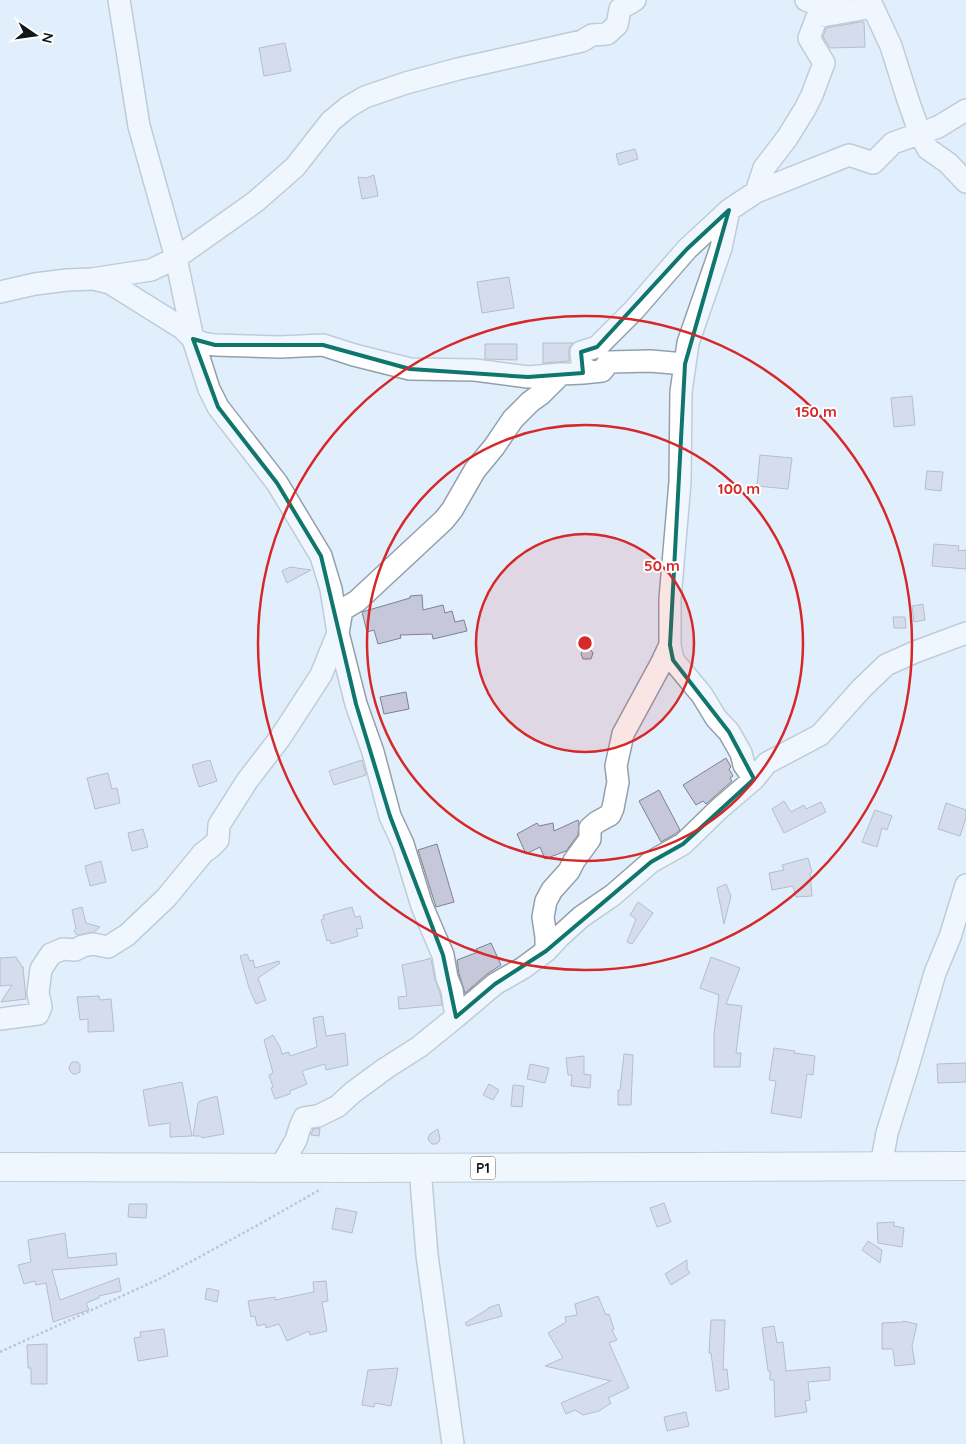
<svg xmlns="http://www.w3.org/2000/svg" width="966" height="1444" font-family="Quicksand,sans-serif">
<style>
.building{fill:#c6c8da;stroke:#7e8190}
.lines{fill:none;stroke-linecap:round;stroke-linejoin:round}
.minor-casing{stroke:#93a0ac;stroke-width:24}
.major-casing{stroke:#93a0ac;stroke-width:30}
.path{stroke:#8c96a1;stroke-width:2.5;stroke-dasharray:2.5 2.5;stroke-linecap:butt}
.minor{stroke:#fff;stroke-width:21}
.major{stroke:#fff;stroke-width:28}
.marked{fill:none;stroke:#0f766e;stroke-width:4;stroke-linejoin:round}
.ring{fill:none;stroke:#d62828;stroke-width:2.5}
.labels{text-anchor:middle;stroke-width:4;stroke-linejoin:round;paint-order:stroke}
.shield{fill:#fff;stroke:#585c5f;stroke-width:1}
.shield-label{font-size:14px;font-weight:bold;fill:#11161b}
.centre{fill:#d62828;stroke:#fff;stroke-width:2.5}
.ring-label{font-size:15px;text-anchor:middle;font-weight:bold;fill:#d62828;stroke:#fff;stroke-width:4;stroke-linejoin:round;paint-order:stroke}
</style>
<rect width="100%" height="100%" fill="#e1effd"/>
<path class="building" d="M 860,22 L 864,22 L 865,47 L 830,48 L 823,37 L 826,28 Z
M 285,43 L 291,71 L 264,76 L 259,48 Z
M 635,149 L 638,159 L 619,165 L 616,154 Z
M 374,175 L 378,196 L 362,199 L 358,177 L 366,178 Z
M 509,277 L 514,308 L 482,313 L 477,282 Z
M 543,343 L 573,343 L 569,348 L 569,361 L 543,363 Z
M 485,344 L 517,344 L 517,360 L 485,359 Z
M 912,396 L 915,425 L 894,427 L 891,398 Z
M 760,455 L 792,458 L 788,489 L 757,486 Z
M 927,471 L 943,472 L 941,491 L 925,489 Z
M 934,544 L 959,546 L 958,551 L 966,550 L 966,569 L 932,566 Z
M 290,567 L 311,570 L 287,583 L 282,571 Z
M 422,595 L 423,610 L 443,605 L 445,613 L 452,611 L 455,622 L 464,620 L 467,631 L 433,639 L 432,634 L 400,635 L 401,638 L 378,644 L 374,630 L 367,632 L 362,612 L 410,598 L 410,596 Z
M 923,604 L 925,620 L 914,622 L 912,606 Z
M 893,617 L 905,617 L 906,628 L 894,628 Z
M 586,647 L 591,650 L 593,653 L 591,659 L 583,659 L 581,654 L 582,651 Z
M 406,692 L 409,709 L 384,714 L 380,697 Z
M 726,758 L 731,767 L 729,769 L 733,776 L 730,778 L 732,781 L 706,804 L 703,801 L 696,805 L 683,785 Z
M 210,760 L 217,781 L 199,787 L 192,765 Z
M 362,760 L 366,775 L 334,785 L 329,771 Z
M 108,773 L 112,789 L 117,788 L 120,803 L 95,809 L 87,778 Z
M 659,790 L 680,830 L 675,834 L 661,842 L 639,801 Z
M 784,801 L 791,812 L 804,805 L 806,809 L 821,802 L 826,812 L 784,833 L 772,809 Z
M 946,803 L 966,810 L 966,818 L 960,836 L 938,829 Z
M 875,810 L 892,816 L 887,830 L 882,828 L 877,847 L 862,842 Z
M 578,820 L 579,823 L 578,835 L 566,851 L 545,859 L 540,847 L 526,854 L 517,834 L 537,823 L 539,826 L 553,823 L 554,831 Z
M 143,829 L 148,847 L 132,851 L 128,833 Z
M 437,844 L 454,902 L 436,907 L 418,850 Z
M 808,858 L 812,872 L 810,873 L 812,896 L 796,897 L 793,886 L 772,890 L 769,873 L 784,870 L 782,865 Z
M 101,861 L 106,882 L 90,886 L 85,866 Z
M 726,884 L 731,896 L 724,924 L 717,888 Z
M 638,902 L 653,913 L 632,944 L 627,942 L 636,919 L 630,915 Z
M 82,907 L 86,923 L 100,927 L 94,932 L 77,935 L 74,931 L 76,929 L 72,910 Z
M 352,907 L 355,917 L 360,916 L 363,928 L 356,929 L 358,936 L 331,944 L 330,940 L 327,941 L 321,920 L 324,919 L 323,915 Z
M 491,943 L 501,965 L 487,974 L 465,993 L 459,974 L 457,960 L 478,952 L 476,949 Z
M 247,954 L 250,961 L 253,960 L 255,968 L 279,961 L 280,963 L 258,978 L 266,1000 L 256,1004 L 249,988 L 240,956 Z
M 16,957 L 23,968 L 23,967 L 26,999 L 1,1002 L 12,985 L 0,986 L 0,958 Z
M 711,957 L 740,968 L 726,1004 L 742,1006 L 736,1053 L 741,1053 L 740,1067 L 714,1067 L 714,1034 L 719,995 L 700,988 Z
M 428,958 L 431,959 L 435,980 L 440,993 L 442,1005 L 399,1009 L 398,997 L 407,996 L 402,965 L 429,959 Z
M 99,996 L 100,1000 L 111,999 L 114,1031 L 88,1032 L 88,1019 L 80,1020 L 77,997 Z
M 323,1016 L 326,1036 L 345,1033 L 348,1065 L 326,1070 L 325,1064 L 302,1071 L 307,1084 L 290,1091 L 290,1094 L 275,1099 L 271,1088 L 273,1087 L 269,1075 L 273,1073 L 264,1040 L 273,1035 L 280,1047 L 282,1054 L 289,1052 L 290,1056 L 317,1047 L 313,1018 Z
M 774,1048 L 795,1051 L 794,1053 L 815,1056 L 813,1075 L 807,1074 L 801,1118 L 771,1113 L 776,1081 L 769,1080 Z
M 624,1054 L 633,1055 L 631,1105 L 618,1105 L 618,1090 L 620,1090 Z
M 584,1056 L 584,1074 L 591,1075 L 590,1088 L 571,1086 L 572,1075 L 568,1075 L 566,1058 Z
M 72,1062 L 78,1062 L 80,1065 L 80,1072 L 76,1074 L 73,1074 L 70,1071 L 69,1067 Z
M 966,1063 L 966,1082 L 938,1083 L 937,1064 Z
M 530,1064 L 549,1068 L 545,1083 L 527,1079 Z
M 182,1082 L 192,1136 L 170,1137 L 170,1123 L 149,1126 L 143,1090 Z
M 489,1084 L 499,1090 L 493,1100 L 483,1095 Z
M 513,1085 L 524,1086 L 522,1107 L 511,1106 Z
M 217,1096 L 224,1134 L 202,1138 L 201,1136 L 193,1136 L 198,1103 L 200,1101 Z
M 320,1128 L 319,1136 L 311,1135 L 313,1129 Z
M 438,1129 L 440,1139 L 439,1142 L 436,1144 L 432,1144 L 429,1141 L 428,1138 L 430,1134 Z
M 664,1203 L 671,1222 L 657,1227 L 650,1208 Z
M 129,1204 L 147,1204 L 146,1218 L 128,1217 Z
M 336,1208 L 357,1212 L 352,1233 L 332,1229 Z
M 894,1222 L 894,1226 L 904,1228 L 902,1247 L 878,1243 L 877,1223 Z
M 65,1233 L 68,1258 L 116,1253 L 117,1265 L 52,1270 L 60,1300 L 119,1278 L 121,1291 L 99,1296 L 99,1298 L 86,1303 L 89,1310 L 53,1322 L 46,1283 L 36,1285 L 35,1281 L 24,1284 L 18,1265 L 31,1262 L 28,1240 Z
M 868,1241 L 882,1250 L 880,1263 L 862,1250 Z
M 687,1260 L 687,1269 L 690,1273 L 671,1285 L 665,1274 Z
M 326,1281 L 328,1301 L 322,1302 L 327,1331 L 310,1335 L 309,1331 L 287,1341 L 279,1324 L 266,1328 L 265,1324 L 257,1326 L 255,1316 L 251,1317 L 248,1301 L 275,1297 L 275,1300 L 314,1292 L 313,1282 Z
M 207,1288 L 219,1291 L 217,1302 L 205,1299 Z
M 598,1296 L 606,1315 L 609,1314 L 614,1329 L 612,1330 L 617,1340 L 609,1343 L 629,1388 L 608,1398 L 611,1403 L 599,1411 L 583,1415 L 575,1410 L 566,1414 L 561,1403 L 611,1381 L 545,1366 L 563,1358 L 548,1333 L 566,1322 L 565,1317 L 577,1315 L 575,1304 Z
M 499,1304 L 502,1316 L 467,1326 L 465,1323 L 488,1309 L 488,1308 Z
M 711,1320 L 725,1320 L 723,1370 L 727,1369 L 729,1389 L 722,1390 L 722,1391 L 716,1391 L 711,1353 L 709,1353 Z
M 903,1321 L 917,1324 L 912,1346 L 915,1364 L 895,1366 L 893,1349 L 882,1349 L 882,1323 L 903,1322 Z
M 774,1326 L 777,1343 L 783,1342 L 786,1371 L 830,1367 L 830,1380 L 808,1382 L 810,1400 L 805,1401 L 807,1412 L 775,1417 L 774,1380 L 770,1380 L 770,1371 L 768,1371 L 762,1328 Z
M 164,1329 L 168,1356 L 138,1361 L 134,1338 L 141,1337 L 140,1332 Z
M 47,1344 L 47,1384 L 31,1384 L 31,1368 L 28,1368 L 27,1345 Z
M 398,1368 L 391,1406 L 375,1403 L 374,1407 L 362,1405 L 368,1370 Z
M 686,1412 L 689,1426 L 667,1431 L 664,1417 Z"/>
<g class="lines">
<g class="minor-casing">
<path id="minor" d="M 119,0 L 139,126 L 176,258 L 193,339 L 209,389 L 218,407 L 277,483 L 321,556 L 331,589 L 338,633 L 356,704 L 373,752 L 390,816 L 403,844 L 422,906 L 443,955 L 447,978 L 452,990 L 456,1017 L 419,1047 L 386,1068 L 352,1093 L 338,1106 L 318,1116 L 304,1118 L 300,1127 L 296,1140 L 280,1168
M 806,0 L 827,9 L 840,4
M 870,1 L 891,46 L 908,100 L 920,134 L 928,149 L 948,163 L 966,182
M 756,192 L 849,155 L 873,163 L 893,143 L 938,127 L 966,110
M 729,210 L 721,248 L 688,343 L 681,392 L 680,482 L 670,599 L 670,645 L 673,660 L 702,695 L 716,718 L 729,732 L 741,753 L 744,765 L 754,779
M 94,279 L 110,283 L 182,328 L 193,339 L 203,343 L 215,345 L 280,347 L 323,345 L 354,355 L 410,369 L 475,370 L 528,377 L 561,374
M 0,292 L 35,284 L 67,280 L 92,279 L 151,270 L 176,258 L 255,202 L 295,167 L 331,121 L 348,107 L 365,97 L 406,83 L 458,69 L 582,41 L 592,35 L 607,34 L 617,25 L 620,9 L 635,0
M 583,373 L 602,371 L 609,362 L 650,361 L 685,364
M 546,951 L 546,937 L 543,917 L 546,901 L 552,890 L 569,871 L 574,861 L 590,839 L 590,828 L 597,822 L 610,815 L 613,808 L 618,782 L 616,766 L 623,734 L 661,664 L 670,645
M 456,1017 L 495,984 L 523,968 L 546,951 L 559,937 L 581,917 L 613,895 L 651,862 L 683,844 L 719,809 L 754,779 L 767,763 L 820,735 L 862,688 L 886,665 L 915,652 L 966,633
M 0,1019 L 38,1014 L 41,1007 L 38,993 L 41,969 L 51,954 L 63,949 L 75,950 L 83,946 L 93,944 L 108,947 L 127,935 L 166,898 L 203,853 L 211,847 L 218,840 L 219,825 L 247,781 L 280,738 L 321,675 L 338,633 L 342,610 L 357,601 L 444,520 L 452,510 L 475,470 L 494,447 L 513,419 L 530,402 L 541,394 L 561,374 L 583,373 L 581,352 L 597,347 L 634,310 L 687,249 L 729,210 L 756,192 L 764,168 L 787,138 L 805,109 L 812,95 L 824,63 L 809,38 L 817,17 L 862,9 L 871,0
M 881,1166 L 887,1133 L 908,1066 L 935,973 L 950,937 L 966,885
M 420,1168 L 427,1255 L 453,1444"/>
</g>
<g class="major-casing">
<path id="major" d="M 0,1167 L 357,1168 L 966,1166"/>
</g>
<path class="path" d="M 0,1352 L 159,1279 L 258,1225 L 321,1189"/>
<use href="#minor" class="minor"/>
<use href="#major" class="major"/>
</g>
<path d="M0 0H966V1444H0ZM 729,210 L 685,364 L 670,645 L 673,660 L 729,732 L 754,779 L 683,844 L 651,862 L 546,951 L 495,984 L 456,1017 L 443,955 L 390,816 L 356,704 L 321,556 L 277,483 L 218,407 L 193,339 L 215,345 L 323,345 L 410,369 L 528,377 L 583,373 L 581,352 L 597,347 L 687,249 Z" fill="#e1effd" fill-opacity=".55" fill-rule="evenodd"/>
<path class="marked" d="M 729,210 L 685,364 L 670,645 L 673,660 L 729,732 L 754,779 L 683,844 L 651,862 L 546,951 L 495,984 L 456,1017 L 443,955 L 390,816 L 356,704 L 321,556 L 277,483 L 218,407 L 193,339 L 215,345 L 323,345 L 410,369 L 528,377 L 583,373 L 581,352 L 597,347 L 687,249 Z"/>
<circle cx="585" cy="643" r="109" fill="#d62828" fill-opacity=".12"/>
<g class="ring">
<circle cx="585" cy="643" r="109"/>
<circle cx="585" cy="643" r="218"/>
<circle cx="585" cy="643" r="327"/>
</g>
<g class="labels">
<rect class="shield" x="470.5" y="1156.5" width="25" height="23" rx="4"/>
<g class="shield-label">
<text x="483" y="1173">P1</text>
</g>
</g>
<circle cx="585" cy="643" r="8" class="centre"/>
<g class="ring-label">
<text x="816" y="417">150 m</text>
<text x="739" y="494">100 m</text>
<text x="662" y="571">50 m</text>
</g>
<g transform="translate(35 35) rotate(103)" stroke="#ffffff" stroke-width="4" paint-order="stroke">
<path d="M0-4L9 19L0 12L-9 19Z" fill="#11161b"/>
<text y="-8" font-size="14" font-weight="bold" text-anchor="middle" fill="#11161b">N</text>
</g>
</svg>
